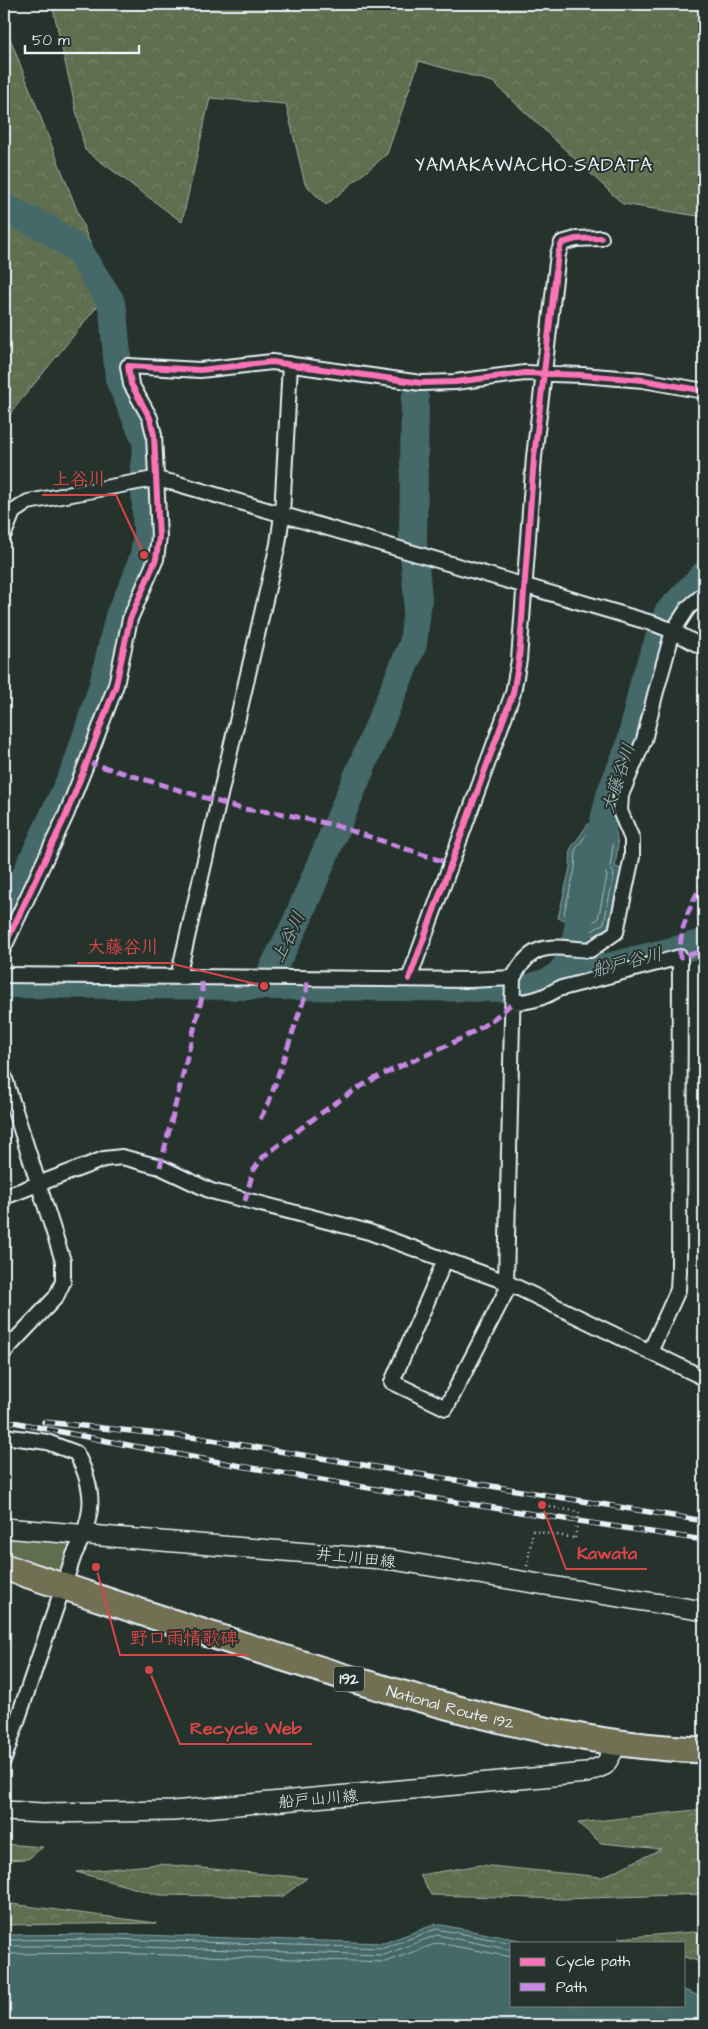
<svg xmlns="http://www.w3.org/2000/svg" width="708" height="2029" font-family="'Architects Daughter','Klee One',sans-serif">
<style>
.grass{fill:#5e6e50;stroke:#a3b0a4}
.forest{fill:url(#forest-crowns);stroke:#a3b0a4}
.water{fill:#446869;stroke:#869fa2}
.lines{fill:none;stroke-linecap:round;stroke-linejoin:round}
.shore{stroke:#a6babf;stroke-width:1}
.river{stroke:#446869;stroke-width:28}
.street-casing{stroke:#e8f1f8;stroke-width:18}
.secondary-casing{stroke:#e8f1f8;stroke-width:22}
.highway-casing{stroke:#e8f1f8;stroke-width:29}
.path{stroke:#e8f1f8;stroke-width:2.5;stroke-dasharray:1 4;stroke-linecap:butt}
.street{stroke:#26332d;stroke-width:14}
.secondary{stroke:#26332d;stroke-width:19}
.highway{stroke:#716f52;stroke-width:25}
.rail-casing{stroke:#e8f1f8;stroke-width:5.5}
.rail{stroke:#26332d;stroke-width:4;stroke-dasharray:11;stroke-linecap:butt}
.path-bridge{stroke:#e8f1f8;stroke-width:2.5;stroke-dasharray:1 4;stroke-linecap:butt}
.quiet{stroke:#c787e3;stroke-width:5;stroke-dasharray:10 5;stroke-linecap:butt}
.cycleway-casing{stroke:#26332d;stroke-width:9}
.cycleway{stroke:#fb73b8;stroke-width:6}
.labels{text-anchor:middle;stroke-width:4;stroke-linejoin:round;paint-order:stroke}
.shield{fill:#26332d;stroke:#aeb8bb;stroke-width:1}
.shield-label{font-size:15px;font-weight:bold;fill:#e8f1f8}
.street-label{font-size:16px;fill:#e8f1f8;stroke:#26332d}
.water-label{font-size:18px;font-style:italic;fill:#a6babf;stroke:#26332d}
.quarter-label{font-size:19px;letter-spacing:1px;fill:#e8f1f8;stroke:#26332d}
.leader{fill:none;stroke:#d94647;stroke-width:2}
.callout-dot{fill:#d94647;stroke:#26332d;stroke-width:2}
.callout-label{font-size:18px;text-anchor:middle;font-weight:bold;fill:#d94647;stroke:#26332d;stroke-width:4;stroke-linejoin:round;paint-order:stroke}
</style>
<defs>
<pattern id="forest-crowns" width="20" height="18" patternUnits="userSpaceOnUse" patternTransform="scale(1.25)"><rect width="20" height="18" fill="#5e6e50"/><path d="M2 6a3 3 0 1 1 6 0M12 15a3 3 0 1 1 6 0" fill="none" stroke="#75836a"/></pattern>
</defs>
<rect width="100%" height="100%" fill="#26332d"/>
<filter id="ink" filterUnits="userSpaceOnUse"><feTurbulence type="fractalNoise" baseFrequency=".02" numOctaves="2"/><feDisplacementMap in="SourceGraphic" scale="10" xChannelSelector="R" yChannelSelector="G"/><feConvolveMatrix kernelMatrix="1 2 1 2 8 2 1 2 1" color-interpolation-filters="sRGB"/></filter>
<g filter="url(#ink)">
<path class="grass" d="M 4,1538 L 76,1543 L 63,1576 L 4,1558 Z"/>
<path class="forest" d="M 52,4 L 704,4 L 704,217 L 623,204 L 493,82 L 419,61 L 387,154 L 326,205 L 305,184 L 286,104 L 210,98 L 182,222 L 85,150 Z
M 4,23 L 109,292 L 4,421 Z
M 704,1809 L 704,1894 L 564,1899 L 431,1895 L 420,1875 L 480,1865 L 602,1877 L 661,1849 L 601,1843 L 578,1823 Z
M 4,1844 L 43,1847 L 28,1859 L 4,1860 Z
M 160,1864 L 307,1878 L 282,1897 L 159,1895 L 76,1872 Z
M 4,1903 L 156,1923 L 4,1925 Z
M 692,1932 L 704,1933 L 704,1963 L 684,1957 L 684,1943 L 635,1943 L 618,1938 Z"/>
<path class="water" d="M 589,823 L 615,827 L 618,845 L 615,867 L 621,869 L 608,927 L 594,936 L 569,932 L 565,920 L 558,918 L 570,868 L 571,848 Z
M 436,1924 L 535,1943 L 512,1943 L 512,2005 L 684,2005 L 684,1990 L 704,1998 L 704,2025 L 4,2025 L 4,1935 L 110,1934 L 384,1943 Z"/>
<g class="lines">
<path class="shore" d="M 591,829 L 609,832 L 613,846 L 610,867 L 614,874 L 604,923 L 592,931 L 573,927 L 564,913 L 575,869 L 576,849 Z
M 594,836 L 604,838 L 606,847 L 604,868 L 607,876 L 598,919 L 590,924 L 578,922 L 572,910 L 581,870 L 583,852 Z
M 594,848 L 598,850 L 596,867 L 599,878 L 591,915 L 589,916 L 583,915 L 580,908 C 582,896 589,855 594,848 Z
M 4,1940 L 110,1939 L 384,1948 L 436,1929 L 512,1943
M 4,1946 L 110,1946 L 384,1955 L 437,1935 L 512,1950
M 4,1954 L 110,1953 L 385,1962 L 438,1943 L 512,1957"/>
<path class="river" d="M 4,208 L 46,228 L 77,249 L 110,300 L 113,310 L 119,379 L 147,443 L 144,467 L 147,533 L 144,555 L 135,582 L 119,616 L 103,685 L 76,768 L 4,921
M 551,981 L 704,943
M 4,984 L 529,988 L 551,981 L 561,973 L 573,956 L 580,917 L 611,792 L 630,746 L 644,682 L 668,613 L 704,575
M 264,986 L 296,923 L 413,644 L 418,600 L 413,542 L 415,399"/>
<g class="street-casing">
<path id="street" d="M 4,534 L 13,512 L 28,502 L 154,479 L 175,483 L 655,624 L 673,631 L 704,648
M 4,947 L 66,815 L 87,762 L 116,685 L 130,619 L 156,559 L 159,537 L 154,435 L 150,418 L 131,384 L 128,366 L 200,370 L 272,362 L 421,383 L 455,382 L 525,373 L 582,375 L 643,380 L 704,391
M 4,975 L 469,980 L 513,978
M 178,977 L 278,544 L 282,515 L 290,364
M 409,979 L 513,693 L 519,660 L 534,457 L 558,254 L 562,243 L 576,239 L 601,238
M 513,1002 C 531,1002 543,998 558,989 L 680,957 L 679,1271 L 678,1290 L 650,1352
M 4,1076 L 63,1261 L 63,1282 L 56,1297 L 4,1352
M 4,1197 L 104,1159 L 122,1157 L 160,1167 L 211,1191 L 369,1232 L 506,1282 L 704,1378
M 445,1260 L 392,1382 L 446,1408 L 510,1284
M 506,1282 L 513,978 C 534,938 554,948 590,950 L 616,932 L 632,857 L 632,839 L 620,811 L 621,795 L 644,740 L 655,695 L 673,631 L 688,608 L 704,594
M 4,1436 L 47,1442 L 76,1453 C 97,1492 94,1516 74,1555 L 4,1759"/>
</g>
<g class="secondary-casing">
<path id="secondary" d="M 4,1528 L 393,1560 L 704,1611
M 4,1811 L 43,1813 L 173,1811 L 586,1773 L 605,1765 L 618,1743"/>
</g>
<g class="highway-casing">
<g id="highway">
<path id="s1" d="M 4,1567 C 130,1608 255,1651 382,1688 C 487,1718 594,1747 704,1750"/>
</g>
</g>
<path class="path" d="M 550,1507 L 579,1512
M 527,1566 L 533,1531 L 575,1538"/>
<use href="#street" class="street"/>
<use href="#secondary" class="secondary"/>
<use href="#highway" class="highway"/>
<g class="rail-casing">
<path id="rail" d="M 4,1420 C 235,1469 470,1505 704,1540
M 44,1422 L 199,1438 L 704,1521"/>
</g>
<use href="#rail" class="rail"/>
<path class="path-bridge" d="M 575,1538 L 579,1512"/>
<path class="quiet" d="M 87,762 L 242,809 L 279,813 L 334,825 L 451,864
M 704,879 C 691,905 679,927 680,957 L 704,951
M 260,1119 L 269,1102 L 306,993 L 307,978
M 160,1167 L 202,997 L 202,977
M 245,1201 L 253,1171 L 264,1156 C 295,1133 327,1107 360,1087 C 411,1056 470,1045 513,1002"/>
<g class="cycleway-casing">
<path id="cycleway" d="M 4,947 L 66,815 L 87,762 L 116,685 L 130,619 L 156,559 L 159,537 L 154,435 L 150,418 L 131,384 L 128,366 L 200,370 L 272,362 L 421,383 L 455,382 L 525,373 L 582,375 L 643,380 L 704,391
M 409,979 L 513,693 L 519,660 L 534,457 L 558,254 L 562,243 L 576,239 L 601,238"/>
</g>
<use href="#cycleway" class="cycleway"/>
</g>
</g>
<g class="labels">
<rect class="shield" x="334" y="1666.5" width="30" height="25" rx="4"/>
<g class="shield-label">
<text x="349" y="1684">192</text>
</g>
<g class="street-label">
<text transform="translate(356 1557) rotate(6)" y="6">井上川田線</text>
<text dy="6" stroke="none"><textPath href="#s1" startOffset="468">National Route 192</textPath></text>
<text transform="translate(318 1798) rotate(-5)" y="6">船戸山川線</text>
</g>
<g class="water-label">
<text transform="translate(618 778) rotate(-72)" y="6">大藤谷川</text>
<text transform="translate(288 937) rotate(-64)" y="6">上谷川</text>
<text transform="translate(627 962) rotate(-14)" y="6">船戸谷川</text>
</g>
<g class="quarter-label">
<text x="534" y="171">YAMAKAWACHO-SADATA</text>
</g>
</g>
<path class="leader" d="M144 555L116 495H42M264 986L169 963H77M542 1505L566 1569H647M96 1567L120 1655H248M149 1670L180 1744H312"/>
<g class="callout-dot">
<circle cx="144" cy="555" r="5"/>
<circle cx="264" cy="986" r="5"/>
<circle cx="542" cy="1505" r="5"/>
<circle cx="96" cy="1567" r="5"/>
<circle cx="149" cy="1670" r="5"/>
</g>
<g class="callout-label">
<text x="79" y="485">上谷川</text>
<text x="123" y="953">大藤谷川</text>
<text x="607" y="1559">Kawata</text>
<text x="184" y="1644">野口雨情歌碑</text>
<text x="246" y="1734">Recycle Web</text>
</g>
<rect width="708" height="2029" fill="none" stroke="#26332d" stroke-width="20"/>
<rect x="10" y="10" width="688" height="2009" fill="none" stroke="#e8f1f8" stroke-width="2" filter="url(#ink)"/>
<rect x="510" y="1942" width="175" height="65" fill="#26332d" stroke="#747f7e"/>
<rect x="520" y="1958" width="25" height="8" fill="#fb73b8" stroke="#747f7e"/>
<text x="556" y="1966" font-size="15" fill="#e8f1f8">Cycle path</text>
<rect x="520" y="1983" width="25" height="8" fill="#c787e3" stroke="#747f7e"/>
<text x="556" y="1992" font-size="15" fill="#e8f1f8">Path</text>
<path d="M25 45v8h114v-8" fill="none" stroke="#e8f1f8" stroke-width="2.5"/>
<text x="32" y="45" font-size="15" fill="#e8f1f8" stroke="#26332d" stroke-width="4" paint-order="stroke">50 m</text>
</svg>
